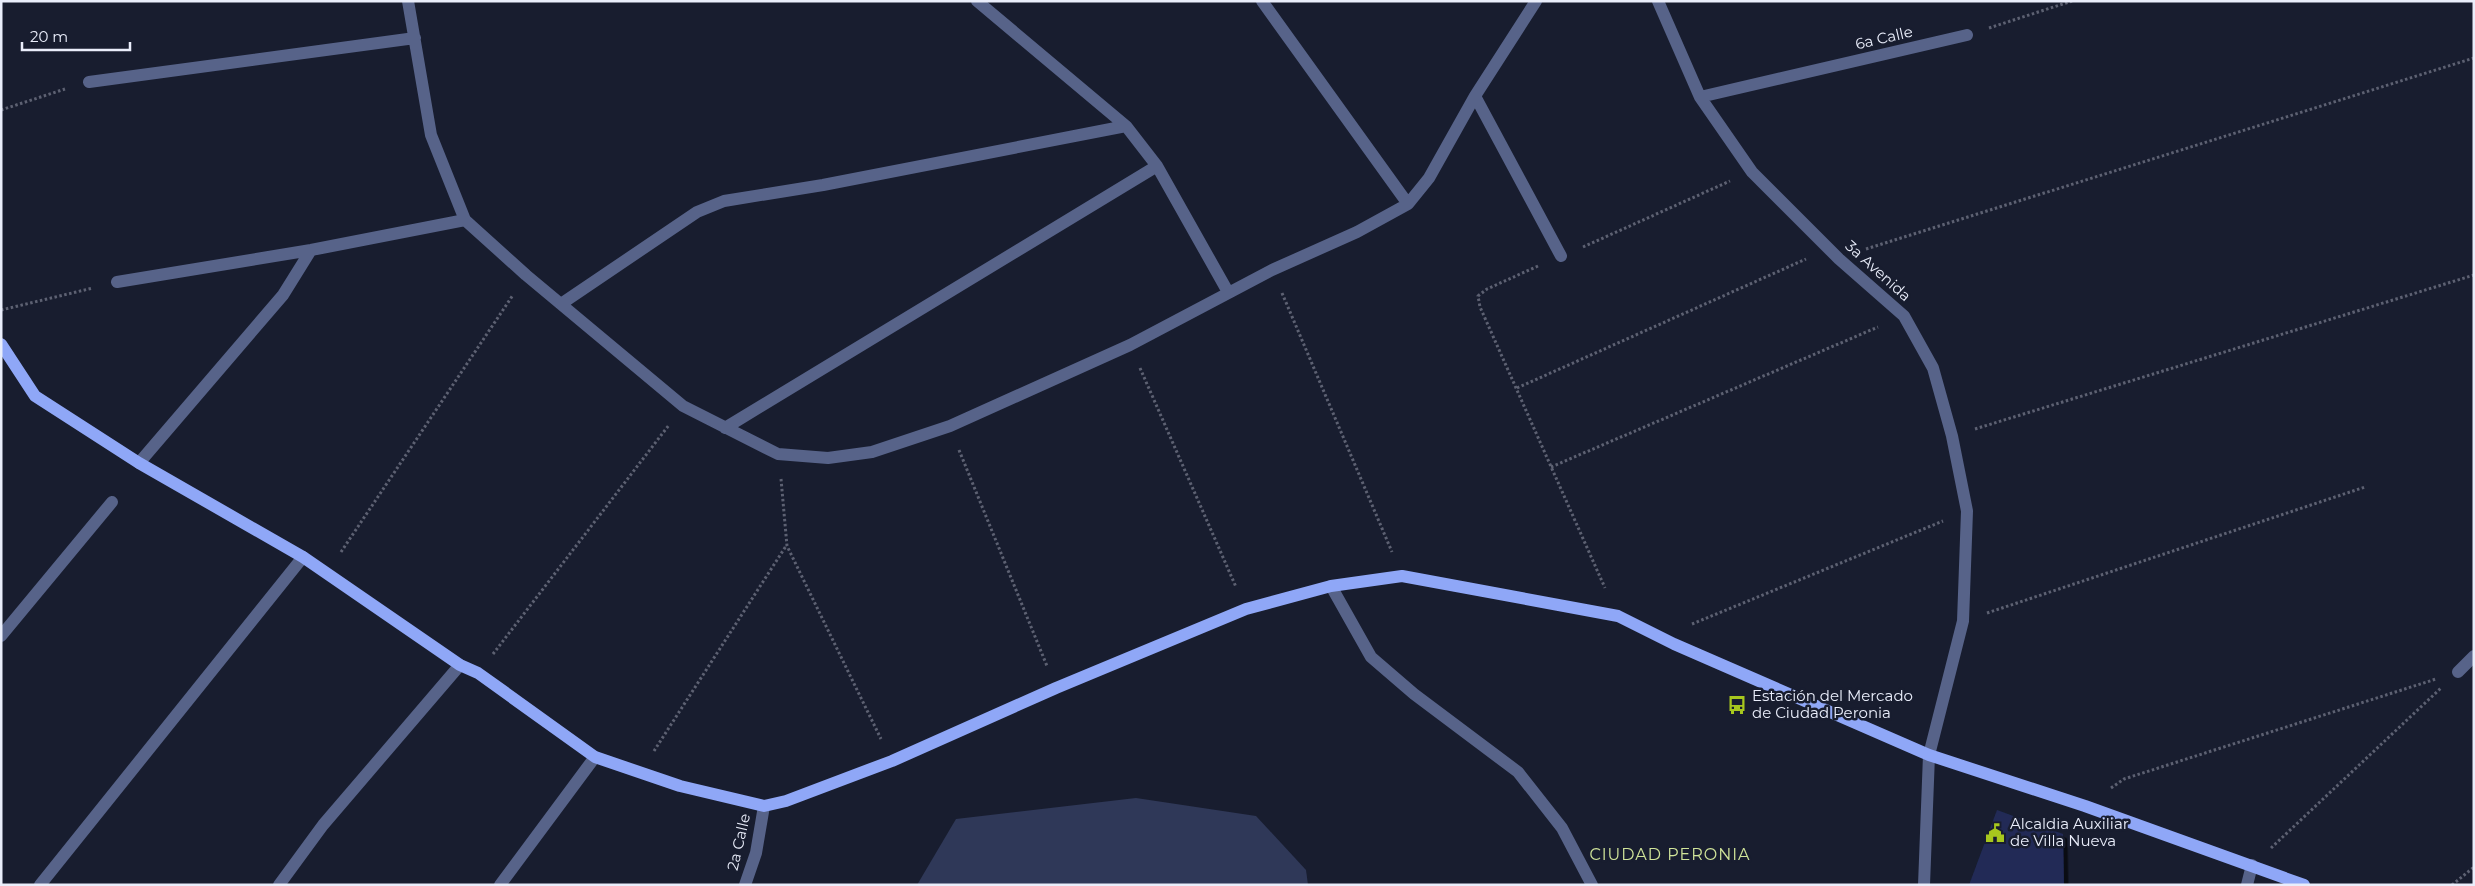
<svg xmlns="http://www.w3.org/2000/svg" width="2475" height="886" font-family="Montserrat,sans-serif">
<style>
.green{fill:#2f3858}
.building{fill:#202a56;filter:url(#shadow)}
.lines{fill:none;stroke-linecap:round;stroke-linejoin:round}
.path{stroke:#5d6172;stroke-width:3;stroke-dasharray:2.5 2.5;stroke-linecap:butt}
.minor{stroke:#576389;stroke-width:12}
.major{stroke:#8fa7f7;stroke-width:12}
.labels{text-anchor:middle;stroke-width:5;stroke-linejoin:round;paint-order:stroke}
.street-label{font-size:15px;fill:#eaeefb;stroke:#181d2f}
.poi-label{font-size:15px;fill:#eaeefb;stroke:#181d2f;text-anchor:start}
.neighbourhood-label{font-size:16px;letter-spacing:1px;fill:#d1e59a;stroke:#181d2f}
</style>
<defs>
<filter id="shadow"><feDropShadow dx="4.5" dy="4.5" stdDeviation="0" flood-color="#0009"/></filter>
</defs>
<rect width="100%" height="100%" fill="#181d2f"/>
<path class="green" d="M 1136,798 L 1256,816 L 1306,870 L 1308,885 L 917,885 L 956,819 Z"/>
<path class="building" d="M 1997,810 L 2063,834 L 2064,885 L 1969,885 Z"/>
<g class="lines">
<path class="path" d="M 1989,28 L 2072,1
M 1,110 L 65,89
M 1583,247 L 1730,181
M 1866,249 L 2474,58
M 1538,266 L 1487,289 L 1478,296 L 1480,307 L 1605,588
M 1282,293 L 1392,552
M 1,310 L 93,288
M 1140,368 L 1236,587
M 1517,388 L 1806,259
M 1975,429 L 2474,275
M 959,450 L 1047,666
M 1551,467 L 1878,327
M 781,479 L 787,546 L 881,739
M 341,552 L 513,295
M 1987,613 L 2365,487
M 1692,624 L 1943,521
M 493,654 L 669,425
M 654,751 L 786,546
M 2111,788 L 2124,779 L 2436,679
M 2271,848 L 2441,688
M 2452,885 L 2474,867"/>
<path class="minor" d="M 408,1 L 431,135 L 465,220 L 526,275 L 683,406 L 778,454 L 828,458 L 872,452 L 950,426 L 1130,345 L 1272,270 L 1357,232 L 1408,204 L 1429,178 L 1475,96 L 1536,1
M 977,1 L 1126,126 L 1157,166 L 1228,292
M 1262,1 L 1408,204
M 1658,1 L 1700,97 L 1752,172 L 1839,259 L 1904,316 L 1933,368 L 1952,436 L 1967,511 L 1963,621 L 1929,755 L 1924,885
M 89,82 L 415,38
M 1475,96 L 1561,256
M 1700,97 L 1967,35
M 117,282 L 311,250 L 465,220
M 561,304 L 697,212 L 724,201 L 823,185 L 1126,126
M 725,428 L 1157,166
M 139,463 L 283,295 L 311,250
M 1331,586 L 1371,657 L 1414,694 L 1518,772 L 1562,828 L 1592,885
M 1,636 L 112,502
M 2458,672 L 2474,656
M 40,885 L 303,557
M 279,885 L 323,825 L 460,665
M 500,885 L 595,757
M 745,885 L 756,853 L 764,806
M 2247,885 L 2252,865"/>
<path class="major" d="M 1,344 L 35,396 L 139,463 L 303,557 L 460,665 L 478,673 L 595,757 L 680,786 L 764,806 L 786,801 L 892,761 L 1056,688 L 1246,609 L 1331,586 L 1402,576 L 1618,616 L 1674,644 L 1929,755 L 2085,806 L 2304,885"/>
</g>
<defs>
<g id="bus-bare" transform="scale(1.5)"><path d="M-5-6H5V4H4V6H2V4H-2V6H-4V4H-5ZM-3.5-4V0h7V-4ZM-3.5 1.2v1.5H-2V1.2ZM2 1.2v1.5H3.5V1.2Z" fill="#a7c71e" stroke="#181d2f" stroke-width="2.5" paint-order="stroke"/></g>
<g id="civic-bare" transform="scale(1.5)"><path d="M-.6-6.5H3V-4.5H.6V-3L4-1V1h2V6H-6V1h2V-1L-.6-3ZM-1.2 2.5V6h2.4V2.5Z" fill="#a7c71e" stroke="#181d2f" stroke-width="2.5" paint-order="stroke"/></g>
</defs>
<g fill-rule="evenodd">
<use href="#bus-bare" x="1737" y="705"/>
<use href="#civic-bare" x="1995" y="833"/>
</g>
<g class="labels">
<g class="street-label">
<text transform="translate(1884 38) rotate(-13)" y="5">6a Calle</text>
<text transform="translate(1878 271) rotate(42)" y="5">3a Avenida</text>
<text transform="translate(739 842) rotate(-77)" y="5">2a Calle</text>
</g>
<g class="poi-label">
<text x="1752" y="701">Estación del Mercado<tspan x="1752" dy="17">de Ciudad Peronia</tspan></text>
<text x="2010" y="829">Alcaldia Auxiliar<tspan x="2010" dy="17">de Villa Nueva</tspan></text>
</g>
<g class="neighbourhood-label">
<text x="1670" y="860">CIUDAD PERONIA</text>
</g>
</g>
<rect width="2475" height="886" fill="none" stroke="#eaeefb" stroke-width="5"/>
<path d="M22 42v8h108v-8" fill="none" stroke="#eaeefb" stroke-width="2.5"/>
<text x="30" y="42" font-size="15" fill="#eaeefb" stroke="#181d2f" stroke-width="4" paint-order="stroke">20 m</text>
</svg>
